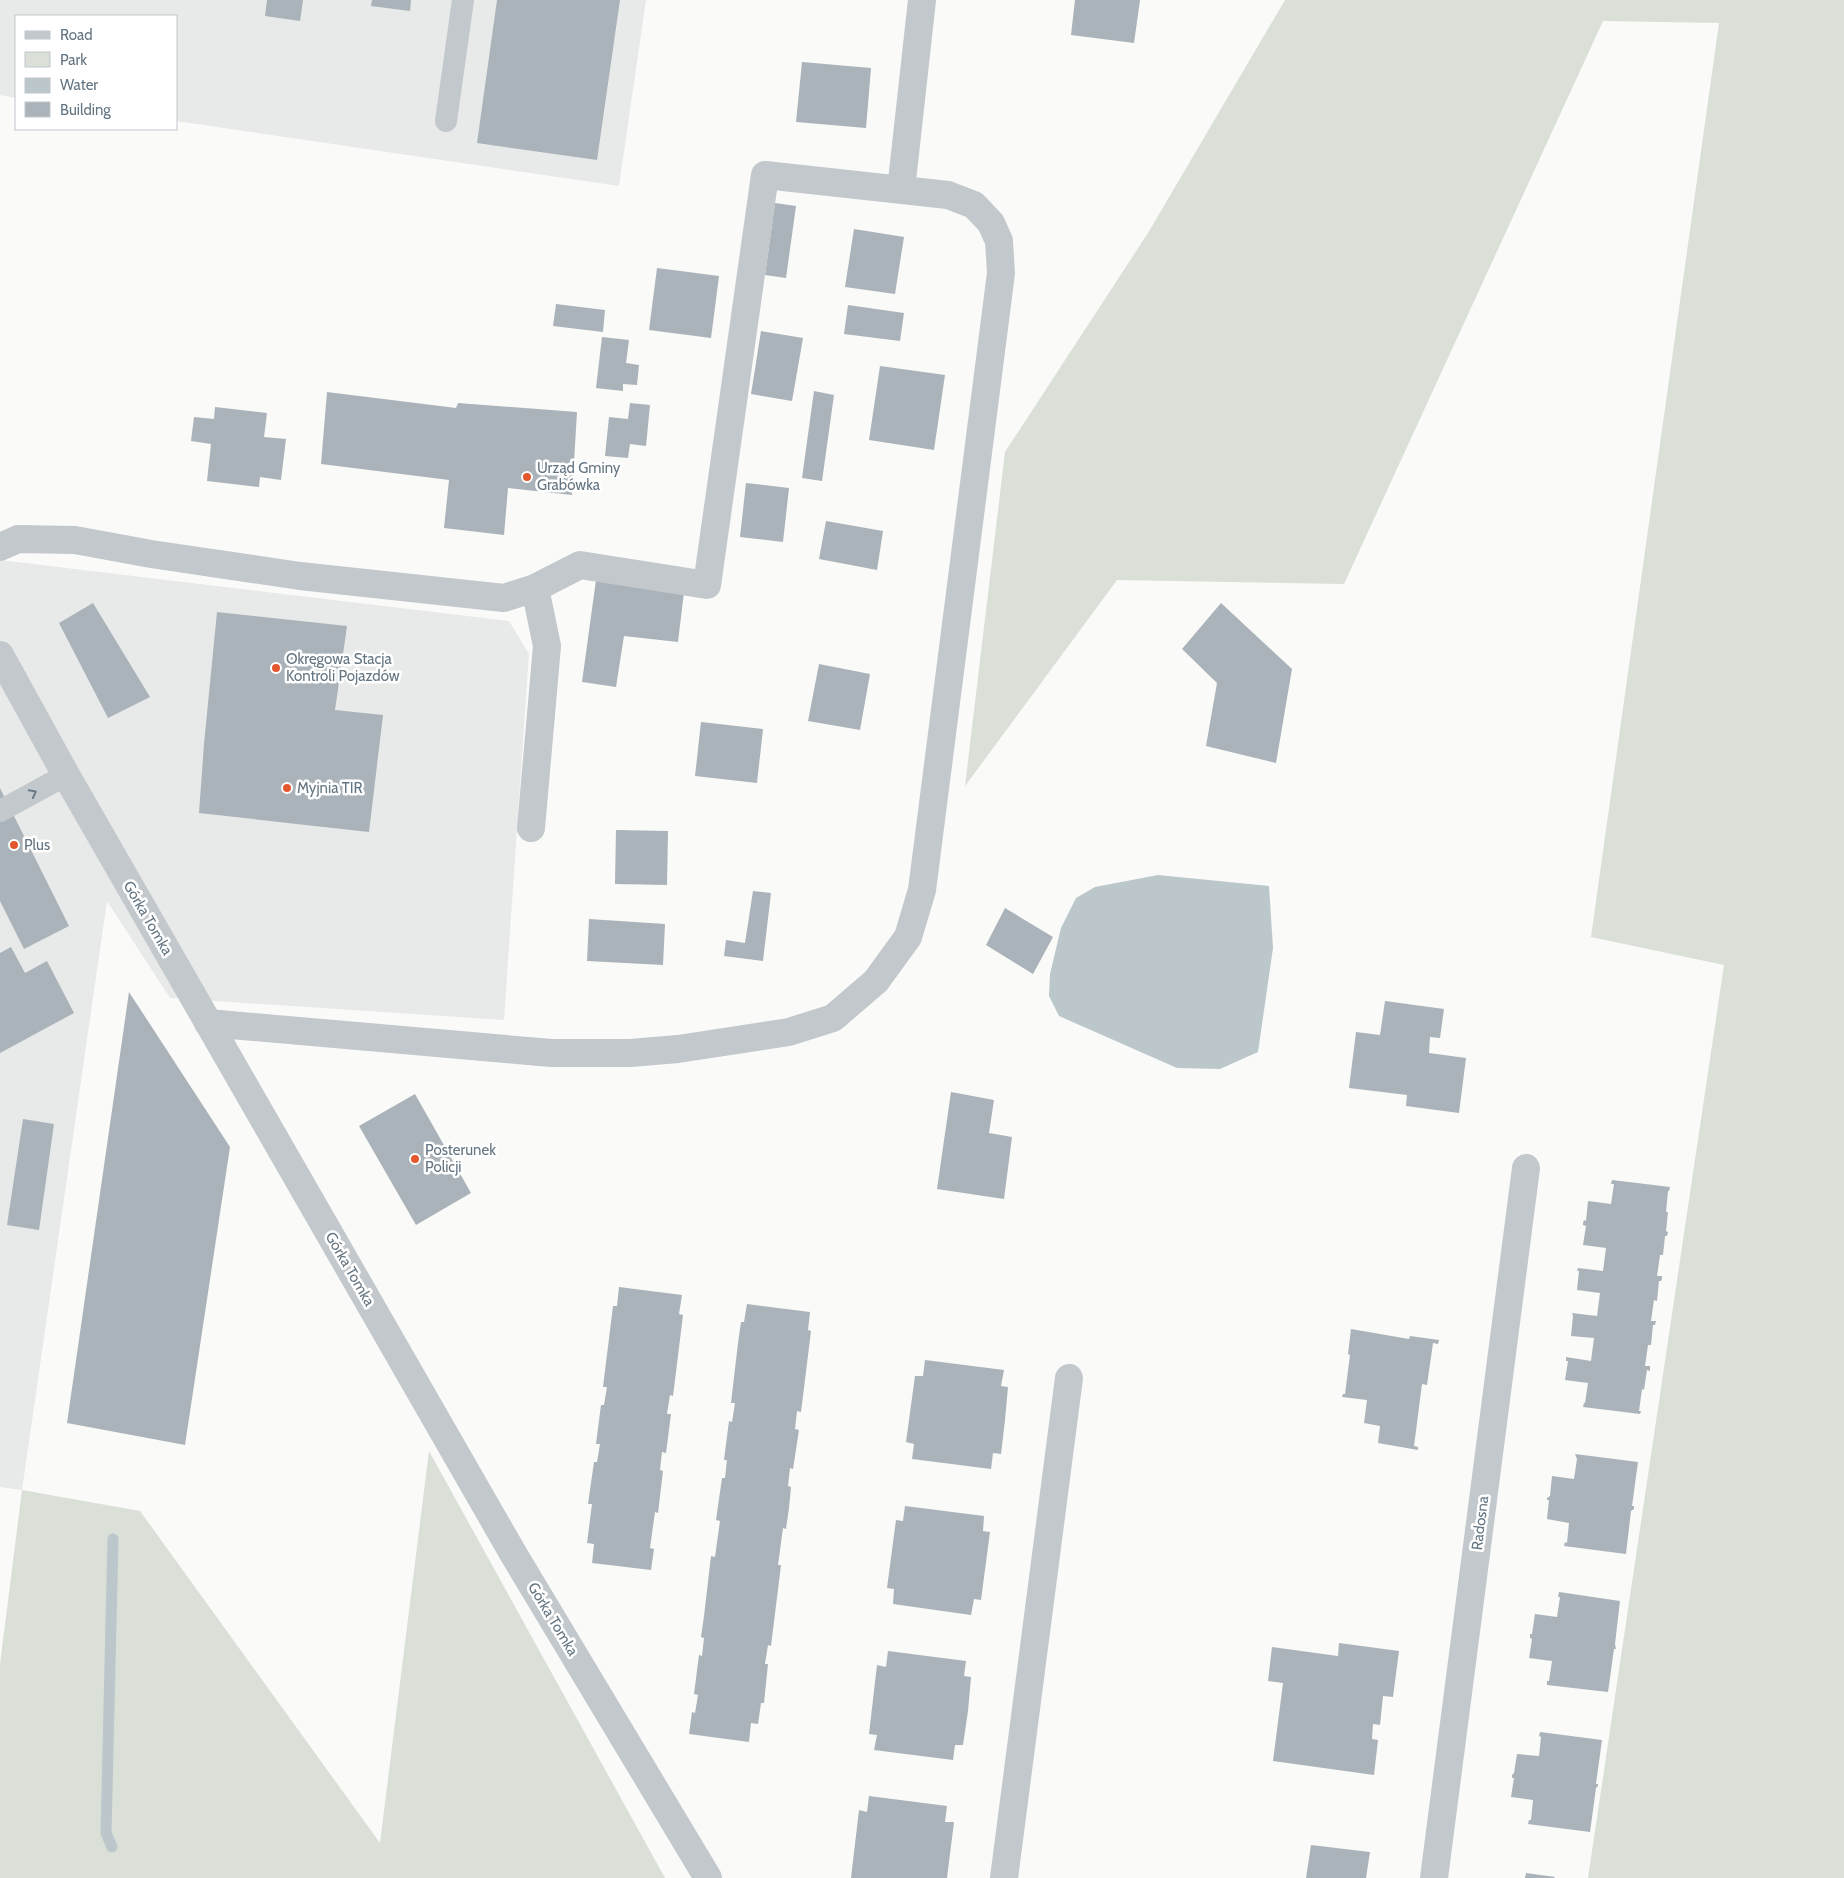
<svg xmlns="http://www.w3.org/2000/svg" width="1844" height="1878" font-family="Cabin,sans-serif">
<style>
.built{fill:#e8e9e9}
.green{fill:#dadfd7}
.water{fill:#bbc7cb}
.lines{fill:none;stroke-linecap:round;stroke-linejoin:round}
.stream{stroke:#bbc7cb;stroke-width:11}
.building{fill:#aab3b9}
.service{stroke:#c3c8cc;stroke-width:22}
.minor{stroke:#c3c8cc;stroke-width:28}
.oneway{stroke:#6a7a87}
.poi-dot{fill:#e4572e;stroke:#fff;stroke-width:2}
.labels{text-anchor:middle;stroke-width:5;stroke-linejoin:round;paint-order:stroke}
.poi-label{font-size:15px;fill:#657683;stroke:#fff;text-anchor:start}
.street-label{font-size:15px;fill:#657683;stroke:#fff}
</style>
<rect width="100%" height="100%" fill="#fafaf8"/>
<path class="built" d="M 0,0 L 646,0 L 619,186 L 176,121 L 176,16 L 16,16 L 16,98 L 0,95 Z
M 0,560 L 509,621 L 529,654 L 504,1020 L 170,998 L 107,901 L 22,1490 L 0,1487 Z"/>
<path class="green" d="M 1285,0 L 1844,0 L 1844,1878 L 1588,1878 L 1724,965 L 1591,937 L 1719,23 L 1603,21 L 1344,584 L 1117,580 L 965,786 L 1005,452 L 1148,233 Z
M 429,1451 L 665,1878 L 0,1878 L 0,1664 L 22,1490 L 140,1511 L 380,1843 Z"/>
<path class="water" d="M 1158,875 L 1269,886 L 1273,948 L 1258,1052 L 1220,1069 L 1177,1068 L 1059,1016 L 1049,996 L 1050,974 L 1061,928 L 1076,898 L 1095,887 Z"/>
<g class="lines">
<path class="stream" d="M 112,1847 L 106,1833 L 113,1539"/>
</g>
<path class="building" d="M 267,0 L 303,0 L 300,21 L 265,16 Z
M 372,0 L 411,0 L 410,11 L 371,6 Z
M 497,0 L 620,0 L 597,160 L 477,143 Z
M 1075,0 L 1140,0 L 1134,43 L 1071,35 Z
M 802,62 L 871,68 L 866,128 L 796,122 Z
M 775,203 L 796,206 L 786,278 L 765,275 Z
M 854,229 L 904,237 L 895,294 L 845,287 Z
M 657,268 L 719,276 L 711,338 L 649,330 Z
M 556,304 L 605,310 L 603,332 L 553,326 Z
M 848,305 L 904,313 L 900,341 L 844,334 Z
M 761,331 L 803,338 L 792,401 L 751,394 Z
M 602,337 L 629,340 L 626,363 L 639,365 L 637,385 L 623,384 L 623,391 L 596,388 Z
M 880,366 L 945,375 L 934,450 L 869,440 Z
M 814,391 L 834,395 L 822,481 L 802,478 Z
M 327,392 L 456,408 L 458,403 L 577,412 L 572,495 L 508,488 L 504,535 L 444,528 L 449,480 L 321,464 Z
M 630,403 L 650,405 L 646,446 L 630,444 L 628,458 L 605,456 L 609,417 L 628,419 Z
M 215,407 L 267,413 L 264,437 L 286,439 L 281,480 L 260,477 L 259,487 L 207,481 L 211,444 L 191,441 L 194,417 L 214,419 Z
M 746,483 L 789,488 L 783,542 L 740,537 Z
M 826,521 L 883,531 L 877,570 L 819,559 Z
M 596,580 L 684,592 L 678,642 L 624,636 L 616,687 L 582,682 Z
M 93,603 L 150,697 L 108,718 L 59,623 Z
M 1221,603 L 1292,669 L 1276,763 L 1206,746 L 1217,683 L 1182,649 Z
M 217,612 L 347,626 L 335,710 L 383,715 L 369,832 L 199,813 L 204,744 Z
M 819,664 L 870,674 L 860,730 L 808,721 Z
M 701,722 L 763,729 L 757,783 L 695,776 Z
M 0,788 L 69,926 L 24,949 L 0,901 Z
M 616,830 L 668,831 L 667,885 L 615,884 Z
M 753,891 L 771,893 L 763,961 L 724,956 L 726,940 L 745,943 Z
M 1005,908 L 1053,937 L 1033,974 L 986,945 Z
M 589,919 L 665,924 L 663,965 L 587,961 Z
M 11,947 L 25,973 L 47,961 L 74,1013 L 0,1053 L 0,953 Z
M 129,992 L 230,1147 L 185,1445 L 67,1423 Z
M 1385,1001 L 1444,1009 L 1440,1038 L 1430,1037 L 1429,1053 L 1466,1058 L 1459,1113 L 1406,1106 L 1407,1095 L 1349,1088 L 1356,1032 L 1380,1035 Z
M 951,1092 L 994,1100 L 989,1133 L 1012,1137 L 1004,1199 L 937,1189 Z
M 415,1094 L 471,1193 L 416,1225 L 359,1126 Z
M 23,1119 L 54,1124 L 39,1230 L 7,1225 Z
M 1612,1180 L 1670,1187 L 1669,1191 L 1668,1191 L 1666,1212 L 1668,1212 L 1666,1231 L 1668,1232 L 1667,1236 L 1665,1236 L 1663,1255 L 1660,1255 L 1657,1276 L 1662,1276 L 1662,1279 L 1661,1281 L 1659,1281 L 1657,1301 L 1654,1300 L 1651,1321 L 1656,1321 L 1655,1325 L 1653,1325 L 1651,1345 L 1648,1345 L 1645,1366 L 1650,1366 L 1650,1371 L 1647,1370 L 1644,1390 L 1642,1389 L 1639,1411 L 1641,1411 L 1640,1414 L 1583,1407 L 1584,1403 L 1585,1403 L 1588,1383 L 1565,1380 L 1568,1361 L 1566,1361 L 1566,1357 L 1591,1361 L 1594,1338 L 1571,1336 L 1573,1316 L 1572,1313 L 1597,1316 L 1600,1293 L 1577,1290 L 1579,1271 L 1577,1271 L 1578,1268 L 1603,1271 L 1606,1248 L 1583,1245 L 1586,1226 L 1583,1225 L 1583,1223 L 1584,1220 L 1586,1221 L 1588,1201 L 1611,1204 L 1614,1184 L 1611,1184 Z
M 619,1287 L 682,1295 L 679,1314 L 683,1315 L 673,1396 L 670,1395 L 667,1414 L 671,1414 L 666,1453 L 662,1452 L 660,1470 L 663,1471 L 658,1513 L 655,1512 L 650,1548 L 654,1549 L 651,1570 L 592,1563 L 594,1544 L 587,1543 L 592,1504 L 588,1504 L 594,1462 L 597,1462 L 600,1444 L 596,1444 L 601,1405 L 604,1405 L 607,1387 L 603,1387 L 613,1306 L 617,1306 Z
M 747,1304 L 810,1312 L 808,1330 L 811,1331 L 801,1412 L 797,1411 L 795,1429 L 799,1430 L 793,1469 L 790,1468 L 788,1486 L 791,1487 L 789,1508 L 786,1529 L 783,1528 L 778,1565 L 781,1565 L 771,1646 L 768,1645 L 765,1664 L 768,1664 L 764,1703 L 761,1703 L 758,1724 L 751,1723 L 749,1742 L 689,1734 L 692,1712 L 695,1713 L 698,1695 L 694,1694 L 699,1655 L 702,1656 L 704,1638 L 701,1637 L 704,1616 L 711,1556 L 715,1557 L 720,1521 L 716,1520 L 722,1478 L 725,1478 L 727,1460 L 724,1460 L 729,1421 L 732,1422 L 735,1403 L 731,1403 L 738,1343 L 741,1322 L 744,1322 Z
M 1351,1329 L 1409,1339 L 1410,1336 L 1439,1340 L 1438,1344 L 1433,1343 L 1427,1385 L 1422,1384 L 1414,1446 L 1418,1447 L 1418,1450 L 1378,1443 L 1380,1426 L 1364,1423 L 1367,1400 L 1342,1397 L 1343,1394 L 1345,1394 L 1350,1355 L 1348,1354 Z
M 925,1360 L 1004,1370 L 1001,1386 L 1008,1387 L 1005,1420 L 1001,1454 L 993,1453 L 991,1469 L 912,1459 L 914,1444 L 906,1442 L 915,1376 L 923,1376 Z
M 1575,1454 L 1638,1462 L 1632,1506 L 1634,1506 L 1634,1509 L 1631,1511 L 1626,1554 L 1564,1546 L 1565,1542 L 1567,1543 L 1569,1523 L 1547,1519 L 1549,1500 L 1547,1500 L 1547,1498 L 1550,1496 L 1552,1476 L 1574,1479 L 1577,1459 Z
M 905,1506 L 984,1516 L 983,1531 L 990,1532 L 981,1600 L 974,1599 L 971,1615 L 893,1604 L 894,1589 L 887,1588 L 896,1520 L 903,1521 Z
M 1559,1592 L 1620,1601 L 1615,1644 L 1616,1649 L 1614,1649 L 1608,1692 L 1547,1685 L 1547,1681 L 1549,1681 L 1552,1661 L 1529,1658 L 1532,1639 L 1530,1638 L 1530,1634 L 1532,1634 L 1535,1614 L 1557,1617 L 1560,1597 L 1558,1597 Z
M 1339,1643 L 1399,1651 L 1393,1697 L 1383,1696 L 1380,1725 L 1373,1724 L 1372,1739 L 1378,1740 L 1374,1775 L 1273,1761 L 1283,1683 L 1268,1681 L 1272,1647 L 1338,1656 Z
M 888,1651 L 966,1661 L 964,1676 L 971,1677 L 968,1711 L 963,1745 L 955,1745 L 953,1760 L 874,1750 L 877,1735 L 869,1734 L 877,1665 L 886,1667 Z
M 1540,1732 L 1602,1740 L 1596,1784 L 1598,1784 L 1598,1786 L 1596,1788 L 1590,1832 L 1528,1824 L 1529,1820 L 1531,1820 L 1533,1800 L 1511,1797 L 1514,1778 L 1512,1778 L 1512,1775 L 1514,1773 L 1517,1754 L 1539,1756 L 1541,1737 L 1539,1736 Z
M 869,1796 L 947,1806 L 945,1822 L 954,1822 L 947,1878 L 851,1878 L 859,1810 L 867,1812 Z
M 1311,1845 L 1370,1852 L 1366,1878 L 1306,1878 Z
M 1526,1873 L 1555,1877 L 1554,1878 L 1525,1878 Z"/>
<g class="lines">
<path class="service" d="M 446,121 L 463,0
M 0,811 L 66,775"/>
<path class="minor" d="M 901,190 L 922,0
M 0,547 L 18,539 L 75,540 L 151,554 L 300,576 L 504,598 L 535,588 L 547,646 L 531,828
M 0,655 L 66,775 L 514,1555 L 708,1878
M 208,1023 L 551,1053 L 630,1053 L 678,1049 L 789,1032 L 833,1018 L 876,981 L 908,937 L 922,890 L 1001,273 L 999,241 L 991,223 L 974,205 L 948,195 L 765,175 L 707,585 L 580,565 L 535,588
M 1004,1878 L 1069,1378
M 1434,1878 L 1526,1168"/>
</g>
<defs><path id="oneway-chevron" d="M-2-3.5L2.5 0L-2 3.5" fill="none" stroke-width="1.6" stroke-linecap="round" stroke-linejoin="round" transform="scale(1.25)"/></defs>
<use class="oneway" href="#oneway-chevron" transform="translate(33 793) rotate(-28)"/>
<g class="poi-dot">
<circle cx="527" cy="477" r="5"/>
<circle cx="276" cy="668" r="5"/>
<circle cx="287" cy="788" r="5"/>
<circle cx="14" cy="845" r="5"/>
<circle cx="415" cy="1159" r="5"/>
</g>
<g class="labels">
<g class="poi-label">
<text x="537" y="473">Urząd Gminy<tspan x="537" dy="17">Grabówka</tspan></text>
<text x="286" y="664">Okręgowa Stacja<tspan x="286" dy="17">Kontroli Pojazdów</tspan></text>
<text x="297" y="793">Myjnia TIR</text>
<text x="24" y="850">Plus</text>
<text x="425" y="1155">Posterunek<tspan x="425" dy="17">Policji</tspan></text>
</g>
<g class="street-label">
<text transform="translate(148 918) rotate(60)" y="5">Górka Tomka</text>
<text transform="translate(350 1269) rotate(60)" y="5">Górka Tomka</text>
<text transform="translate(1480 1523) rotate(-83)" y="5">Radosna</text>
<text transform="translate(553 1619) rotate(59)" y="5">Górka Tomka</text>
</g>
</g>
<rect x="15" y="15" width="162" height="115" fill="#ffffff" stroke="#c1c8cd"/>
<rect x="25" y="31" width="25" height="8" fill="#c3c8cc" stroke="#c1c8cd"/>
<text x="60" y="40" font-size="15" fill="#657683">Road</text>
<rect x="25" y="52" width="25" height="15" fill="#dadfd7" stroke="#c1c8cd"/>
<text x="60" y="65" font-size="15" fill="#657683">Park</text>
<rect x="25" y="78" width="25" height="15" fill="#bbc7cb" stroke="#c1c8cd"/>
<text x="60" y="90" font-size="15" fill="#657683">Water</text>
<rect x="25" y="102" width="25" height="15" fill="#aab3b9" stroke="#c1c8cd"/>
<text x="60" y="115" font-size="15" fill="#657683">Building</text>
</svg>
